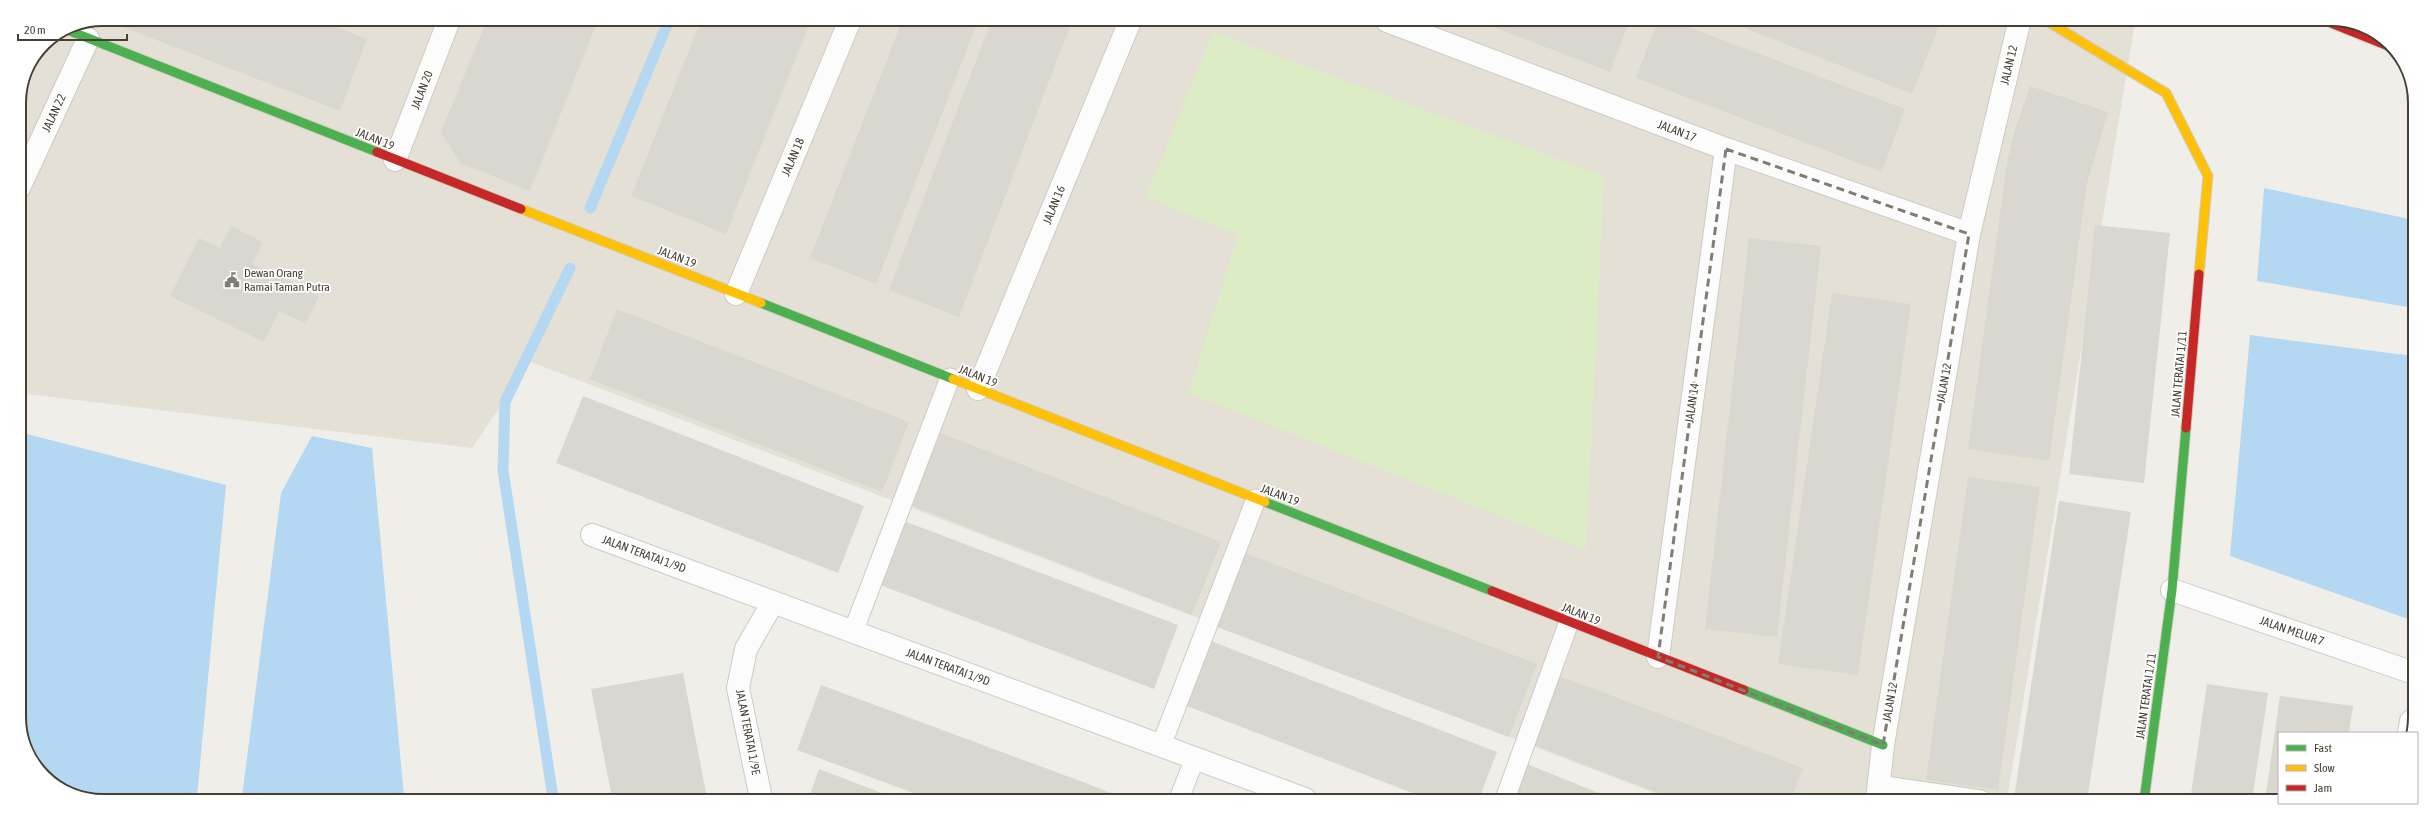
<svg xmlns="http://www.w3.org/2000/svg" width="2434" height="820" font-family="'Asap Condensed',sans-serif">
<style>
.residential{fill:#e5e0d5}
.green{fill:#dcecc5}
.water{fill:#b4d8f1}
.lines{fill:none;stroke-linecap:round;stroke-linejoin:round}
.stream{stroke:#b4d8f1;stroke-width:11}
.building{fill:#dad7d0}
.lane-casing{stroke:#cccac4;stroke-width:21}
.street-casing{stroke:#cccac4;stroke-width:24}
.fast-casing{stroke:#cfcbbe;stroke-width:11}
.slow-casing{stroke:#cfcbbe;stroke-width:11}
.jam-casing{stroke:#cfcbbe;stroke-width:11}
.lane{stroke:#fdfcfc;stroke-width:19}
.street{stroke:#fdfcfc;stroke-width:22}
.fast{stroke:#4caf50;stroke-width:9}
.slow{stroke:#ffc107;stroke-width:9}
.jam{stroke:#c62828;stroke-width:9}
.marked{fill:none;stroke:#827c72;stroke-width:3;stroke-dasharray:8 5;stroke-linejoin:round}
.labels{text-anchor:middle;stroke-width:3.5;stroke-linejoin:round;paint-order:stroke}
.street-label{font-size:12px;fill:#463f33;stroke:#fff}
.poi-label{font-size:12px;fill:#463f33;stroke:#fff;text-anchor:start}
.rim{fill:none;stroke:#463f33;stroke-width:2}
</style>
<rect width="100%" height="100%" fill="#f0eee8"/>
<path class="residential" d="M 103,19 L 2139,23 L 2134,28 L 2007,800 L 1673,800 L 531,362 L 472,448 L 19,393 L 19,98 L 25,71 L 44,43 L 71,25 Z"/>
<path class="green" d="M 1213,32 L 1604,176 L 1586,550 L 1189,393 L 1238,235 L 1146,197 Z"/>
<path class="water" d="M 2264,188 L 2414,220 L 2413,308 L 2257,281 Z
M 2250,335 L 2413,356 L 2411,620 L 2230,556 Z
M 19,432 L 226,485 L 197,797 L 76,797 L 36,768 L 19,723 Z
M 312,436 L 372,448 L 404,797 L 242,797 L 281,493 Z"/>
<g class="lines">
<path class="stream" d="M 590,208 L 669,20
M 553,798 L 503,470 L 505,402 L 570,268"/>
</g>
<path class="building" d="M 102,19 L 315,19 L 367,39 L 340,111 Z
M 487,20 L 598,20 L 530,191 L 460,163 L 441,132 Z
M 701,20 L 811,20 L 726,234 L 631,196 Z
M 902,21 L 978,21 L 876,284 L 810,258 Z
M 991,21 L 1072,21 L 959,317 L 889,290 Z
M 1481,22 L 1629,22 L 1610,72 Z
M 1657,22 L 1675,22 L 1905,109 L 1882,172 L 1636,78 Z
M 1730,22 L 1812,22 L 1940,23 L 1912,94 Z
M 2030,86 L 2108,112 L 2087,183 L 2049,461 L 1968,449 L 2007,163 L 2015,130 Z
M 2095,225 L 2170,233 L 2144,483 L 2069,474 Z
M 231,226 L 263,242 L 252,264 L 319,296 L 306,324 L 279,311 L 264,342 L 170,296 L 199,238 L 220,248 Z
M 1749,238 L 1821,246 L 1777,637 L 1705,629 Z
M 1832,293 L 1911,304 L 1858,675 L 1778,664 Z
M 617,309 L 909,422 L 882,492 L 590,379 Z
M 583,396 L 864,506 L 838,573 L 556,463 Z
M 933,430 L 1221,542 L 1192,615 L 905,503 Z
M 1968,477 L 2040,487 L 1998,790 L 1926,780 Z
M 2059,501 L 2131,512 L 2087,801 L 2027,800 L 2014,798 Z
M 899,519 L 1178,625 L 1154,689 L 875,583 Z
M 1245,553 L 1537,664 L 1509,737 L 1217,627 Z
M 1211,641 L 1497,752 L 1479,799 L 1428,799 L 1187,706 Z
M 683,673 L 707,798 L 612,798 L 591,689 Z
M 1557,675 L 1803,768 L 1791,800 L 1676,800 L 1531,744 Z
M 2207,684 L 2268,693 L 2252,801 L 2190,801 Z
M 821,685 L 1083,782 L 1126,799 L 927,798 L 797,750 Z
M 2280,696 L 2353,706 L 2349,733 L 2279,733 L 2279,801 L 2265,801 Z
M 1527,764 L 1616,800 L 1514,799 Z
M 819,769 L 895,798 L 809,798 Z"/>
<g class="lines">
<g class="lane-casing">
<path id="lane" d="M 853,632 L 950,378
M 1161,746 L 1256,499
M 1878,785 L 1981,800
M 1179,799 L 1195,758
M 1505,799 L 1569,622"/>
</g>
<g class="street-casing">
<path id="street" d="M 1387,21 L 1726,149 L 1969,234
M 395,160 L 449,20
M 19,188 L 88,39
M 736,294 L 850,20
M 978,389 L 1130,21
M 592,535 L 1305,799
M 2172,590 L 2411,672
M 1658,657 L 1726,149
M 2409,733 L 2411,721
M 761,798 L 738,688 L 746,649 L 773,602
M 1877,800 L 1883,745 L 1969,234 L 2019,23"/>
</g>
<g class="fast-casing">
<path id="fast" d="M 65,29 L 377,152
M 761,303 L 953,379
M 1265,502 L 1492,591
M 1744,690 L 1883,745
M 2144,801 L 2172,590 L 2186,428"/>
</g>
<g class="slow-casing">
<path id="slow" d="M 2050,23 L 2166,93 L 2208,176 L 2199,274
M 521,209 L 761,303
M 953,379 L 1265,502"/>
</g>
<g class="jam-casing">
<path id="jam" d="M 2331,23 L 2391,47
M 377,152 L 521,209
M 2186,428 L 2199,274
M 1492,591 L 1744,690"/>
</g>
<use href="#lane" class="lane"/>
<use href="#street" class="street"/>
<use href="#fast" class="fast"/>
<use href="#slow" class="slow"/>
<use href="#jam" class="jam"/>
</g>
<path class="marked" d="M 1726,149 L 1969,234 L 1883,745 L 1658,657 Z"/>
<defs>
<g id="civic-bare" transform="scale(1.2)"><path d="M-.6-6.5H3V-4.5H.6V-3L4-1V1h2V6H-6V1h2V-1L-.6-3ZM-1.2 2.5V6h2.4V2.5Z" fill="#827c72" stroke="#fff" stroke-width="2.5" paint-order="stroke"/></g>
</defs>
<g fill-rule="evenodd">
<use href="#civic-bare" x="232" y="280"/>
</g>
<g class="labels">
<g class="street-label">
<text transform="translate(2009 65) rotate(-77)" y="4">JALAN 12</text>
<text transform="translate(422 90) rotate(-69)" y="4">JALAN 20</text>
<text transform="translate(54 113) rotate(-65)" y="4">JALAN 22</text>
<text transform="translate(1677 131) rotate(21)" y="4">JALAN 17</text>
<text transform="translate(375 139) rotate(22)" y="4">JALAN 19</text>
<text transform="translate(793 157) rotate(-67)" y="4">JALAN 18</text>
<text transform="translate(1054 205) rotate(-68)" y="4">JALAN 16</text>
<text transform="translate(677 257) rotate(21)" y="4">JALAN 19</text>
<text transform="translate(2179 374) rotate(-85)" y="4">JALAN TERATAI 1/11</text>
<text transform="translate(978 376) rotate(22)" y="4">JALAN 19</text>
<text transform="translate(1944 383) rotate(-80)" y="4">JALAN 12</text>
<text transform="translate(1692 403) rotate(-82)" y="4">JALAN 14</text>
<text transform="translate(1280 495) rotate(21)" y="4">JALAN 19</text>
<text transform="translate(644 554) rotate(20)" y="4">JALAN TERATAI 1/9D</text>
<text transform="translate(1581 614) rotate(22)" y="4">JALAN 19</text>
<text transform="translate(2292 631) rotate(19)" y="4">JALAN MELUR 7</text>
<text transform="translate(948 667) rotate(20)" y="4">JALAN TERATAI 1/9D</text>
<text transform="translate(2146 696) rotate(-82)" y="4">JALAN TERATAI 1/11</text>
<text transform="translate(1890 702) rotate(-80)" y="4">JALAN 12</text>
<text transform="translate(748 732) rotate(79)" y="4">JALAN TERATAI 1/9E</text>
</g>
<g class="poi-label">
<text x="244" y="277">Dewan Orang<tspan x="244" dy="14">Ramai Taman Putra</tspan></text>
</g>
</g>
<path d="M0 0H2434V820H0ZM103 26H2331A77 77 0 0 1 2408 103V717A77 77 0 0 1 2331 794H103A77 77 0 0 1 26 717V103A77 77 0 0 1 103 26Z" fill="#fff" fill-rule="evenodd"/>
<path class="rim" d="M103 26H2331A77 77 0 0 1 2408 103V717A77 77 0 0 1 2331 794H103A77 77 0 0 1 26 717V103A77 77 0 0 1 103 26Z"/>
<rect x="2278" y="732" width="140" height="72" fill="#ffffff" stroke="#b5b2ad"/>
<rect x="2286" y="745" width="20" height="6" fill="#4caf50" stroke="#b5b2ad"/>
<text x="2314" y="752" font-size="12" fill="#463f33">Fast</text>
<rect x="2286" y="765" width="20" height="6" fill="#ffc107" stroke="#b5b2ad"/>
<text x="2314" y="772" font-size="12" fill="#463f33">Slow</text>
<rect x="2286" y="785" width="20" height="6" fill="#c62828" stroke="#b5b2ad"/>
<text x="2314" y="792" font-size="12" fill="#463f33">Jam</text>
<path d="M18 34v6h109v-6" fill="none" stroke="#463f33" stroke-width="2"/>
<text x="24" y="34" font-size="12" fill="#463f33" stroke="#ffffff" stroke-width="3" paint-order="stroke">20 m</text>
</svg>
